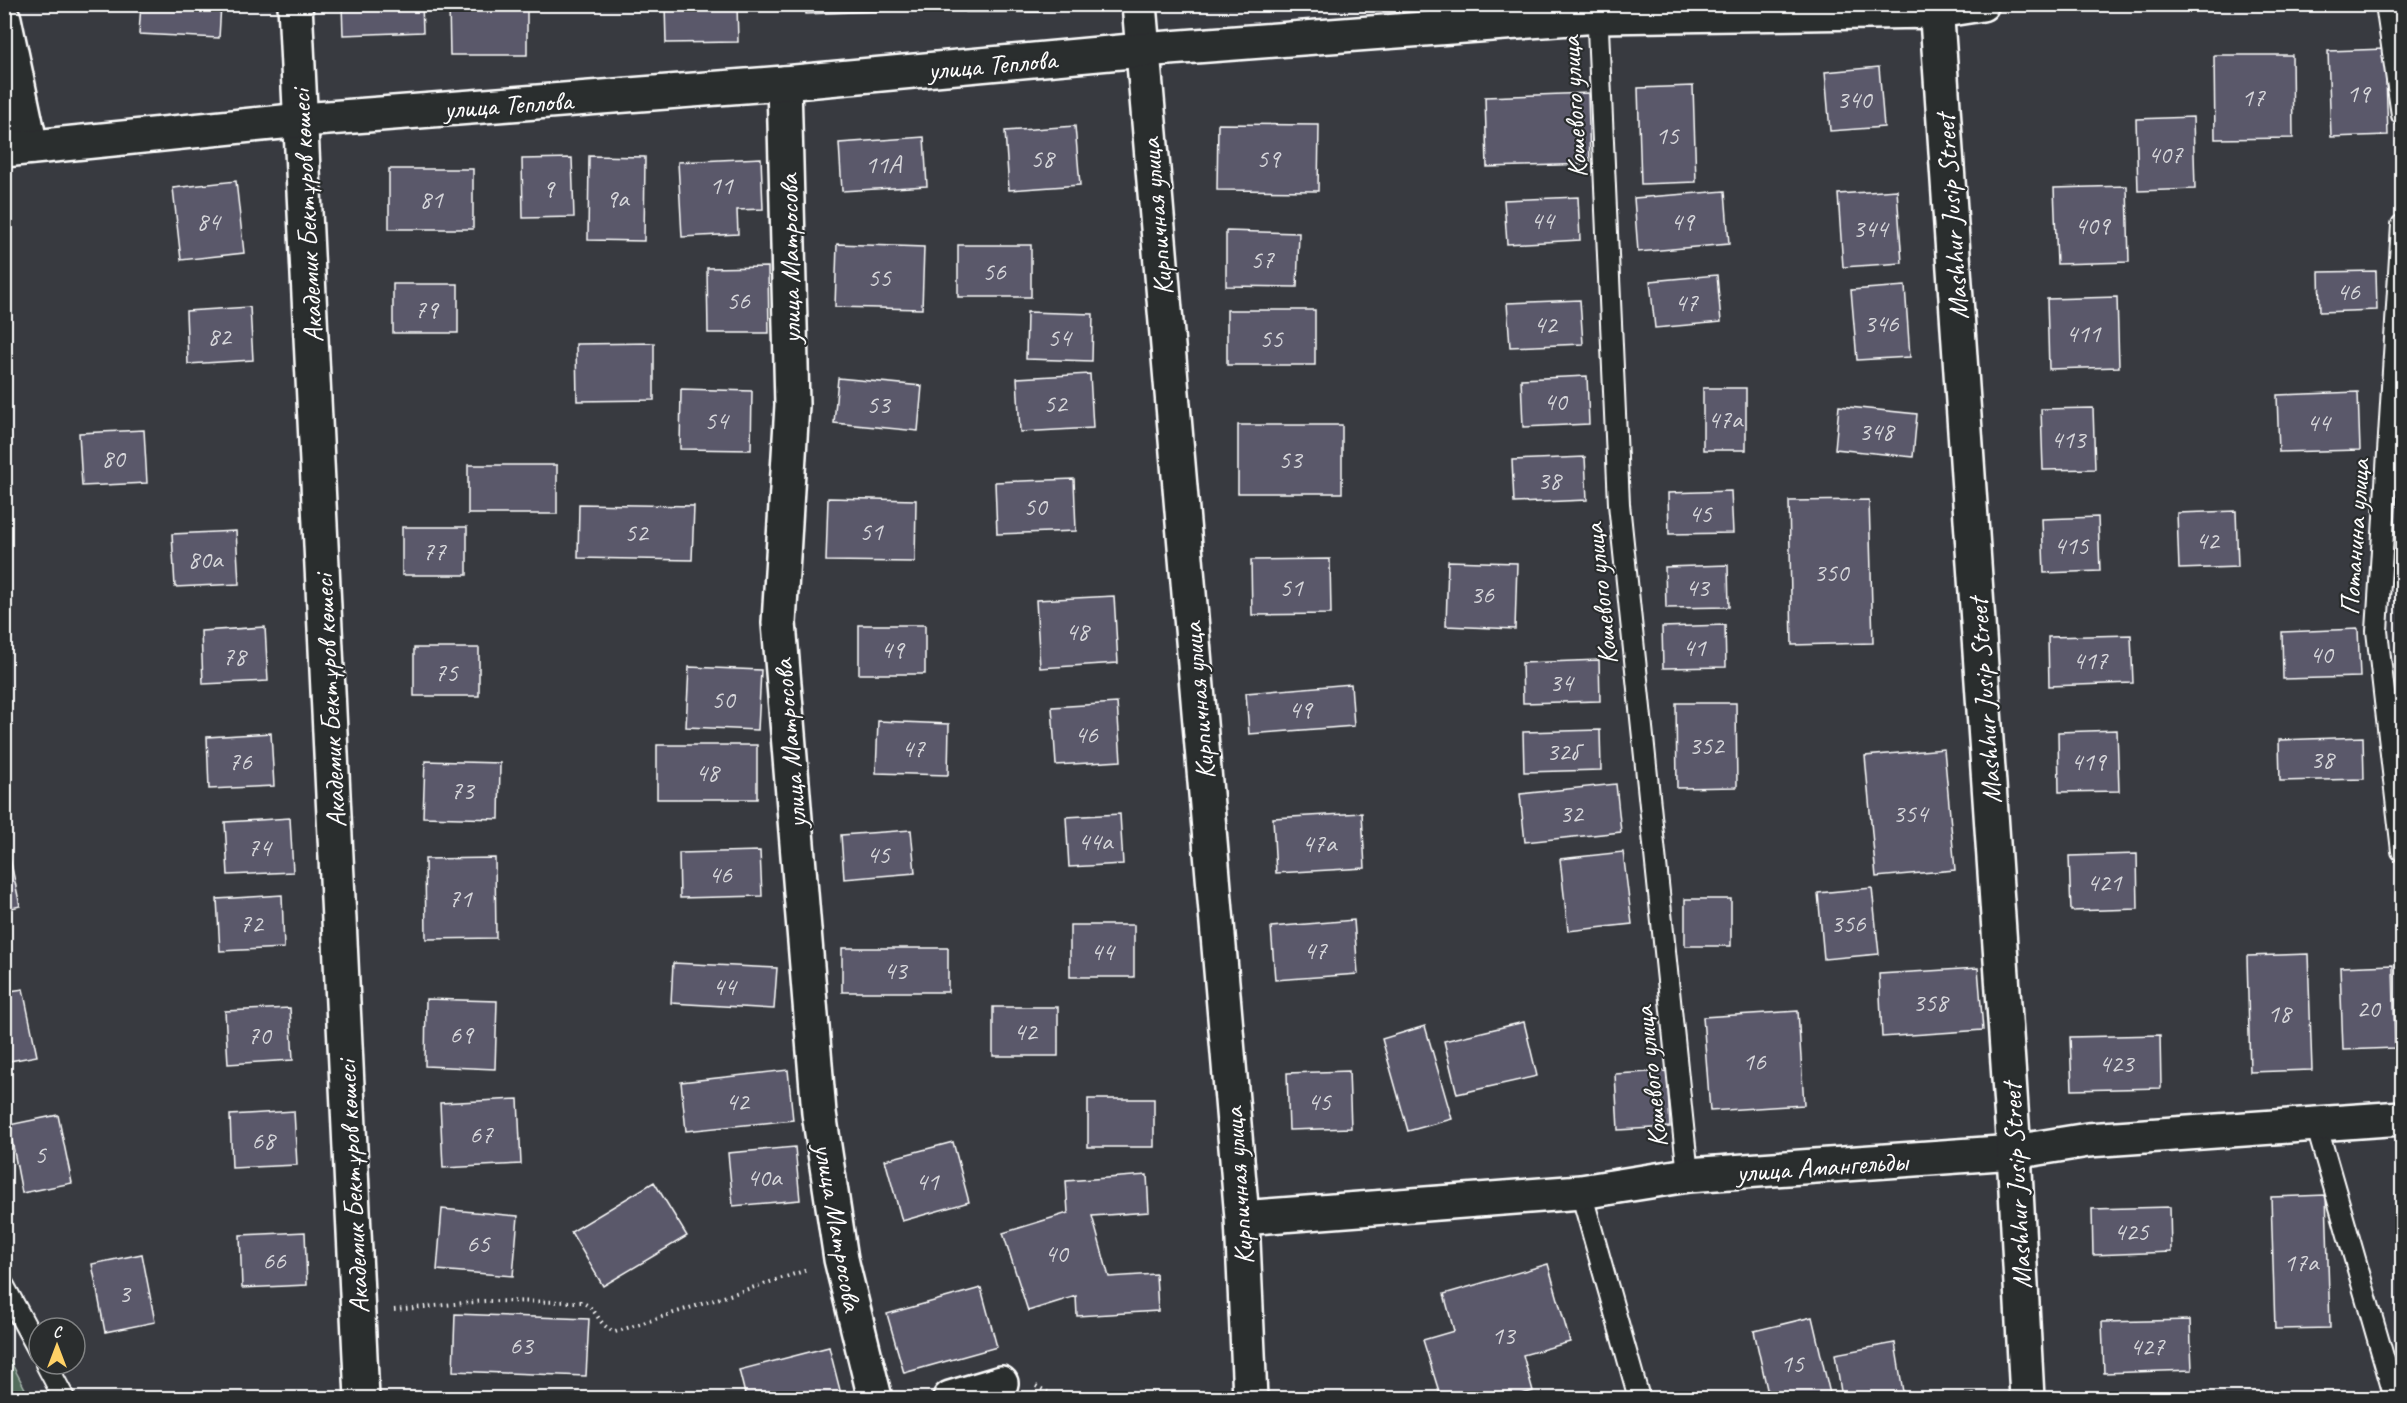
<svg xmlns="http://www.w3.org/2000/svg" width="2407" height="1403" font-family="Caveat,sans-serif">
<style>
.green{fill:#526d5c;stroke:#a8b6ae;stroke-width:1.5}
.building{fill:#5a596b;stroke:#fff;stroke-width:1.5}
.lines{fill:none;stroke-linecap:round;stroke-linejoin:round}
.lane-casing{stroke:#fff;stroke-width:24}
.street-casing{stroke:#fff;stroke-width:38}
.secondary-casing{stroke:#fff;stroke-width:38}
.path{stroke:#fff;stroke-width:4;stroke-dasharray:1.5 4.5;stroke-linecap:butt}
.lane{stroke:#2a2d2e;stroke-width:20}
.street{stroke:#2a2d2e;stroke-width:33}
.secondary{stroke:#2a2d2e;stroke-width:33}
.labels{text-anchor:middle;stroke-width:4.5;stroke-linejoin:round;paint-order:stroke}
.number-label{font-size:26px;fill:#d6d6da}
.street-label{font-size:28px;fill:#fff;stroke:#2a2d2e}
</style>
<rect width="100%" height="100%" fill="#383a40"/>
<filter id="ink" filterUnits="userSpaceOnUse"><feTurbulence type="fractalNoise" baseFrequency=".0167" numOctaves="2"/><feDisplacementMap in="SourceGraphic" scale="12" xChannelSelector="R" yChannelSelector="G"/><feConvolveMatrix kernelMatrix="1 2 1 2 8 2 1 2 1" color-interpolation-filters="sRGB"/></filter>
<g filter="url(#ink)">
<path class="green" d="M 4,1349 L 6,1353 L 30,1398 L 5,1398 Z"/>
<path class="building" d="M 141,4 L 221,4 L 219,38 L 139,34 Z
M 342,4 L 422,4 L 423,32 L 343,35 Z
M 449,4 L 527,4 L 527,55 L 450,55 Z
M 665,4 L 737,4 L 738,42 L 666,43 Z
M 805,4 L 901,4 L 901,10 L 806,14 Z
M 966,4 L 1040,4 L 1040,12 L 966,12 Z
M 2385,49 L 2388,135 L 2331,137 L 2328,51 Z
M 2214,55 L 2292,55 L 2293,138 L 2215,139 Z
M 1879,67 L 1884,127 L 1830,131 L 1825,72 Z
M 1693,86 L 1696,182 L 1641,184 L 1638,88 Z
M 1588,93 L 1590,164 L 1487,167 L 1485,97 Z
M 2193,117 L 2195,189 L 2138,191 L 2136,119 Z
M 1218,124 L 1319,125 L 1318,191 L 1217,190 Z
M 1075,126 L 1080,185 L 1009,190 L 1005,131 Z
M 924,137 L 927,186 L 842,191 L 839,143 Z
M 589,156 L 645,157 L 644,241 L 588,240 Z
M 572,158 L 574,217 L 523,218 L 522,159 Z
M 761,158 L 763,209 L 737,210 L 738,234 L 682,237 L 678,162 Z
M 389,169 L 473,169 L 473,229 L 389,229 Z
M 236,181 L 244,253 L 181,260 L 173,188 Z
M 2127,186 L 2129,262 L 2057,264 L 2054,188 Z
M 1897,190 L 1902,263 L 1843,267 L 1838,194 Z
M 1725,191 L 1729,244 L 1638,252 L 1634,198 Z
M 1578,197 L 1580,240 L 1507,244 L 1504,200 Z
M 1226,231 L 1299,233 L 1297,287 L 1226,286 Z
M 837,244 L 924,247 L 922,309 L 835,307 Z
M 958,245 L 1031,245 L 1031,297 L 958,297 Z
M 768,267 L 769,333 L 708,333 L 707,268 Z
M 2376,271 L 2377,310 L 2320,312 L 2319,272 Z
M 1717,275 L 1721,322 L 1655,328 L 1650,281 Z
M 393,284 L 458,284 L 458,333 L 393,333 Z
M 1905,286 L 1910,357 L 1857,360 L 1851,290 Z
M 2117,297 L 2119,367 L 2049,369 L 2047,299 Z
M 1580,300 L 1583,344 L 1510,347 L 1507,303 Z
M 250,307 L 253,360 L 188,364 L 186,311 Z
M 1227,310 L 1315,310 L 1315,365 L 1227,365 Z
M 1027,312 L 1093,314 L 1092,361 L 1026,359 Z
M 654,343 L 654,400 L 577,401 L 576,344 Z
M 1090,374 L 1093,428 L 1020,432 L 1017,378 Z
M 1587,376 L 1589,424 L 1523,427 L 1521,379 Z
M 838,378 L 922,386 L 918,431 L 834,423 Z
M 1703,388 L 1746,388 L 1746,450 L 1703,450 Z
M 681,389 L 752,391 L 751,450 L 680,449 Z
M 2358,392 L 2360,450 L 2279,452 L 2277,395 Z
M 1839,406 L 1917,414 L 1913,457 L 1835,449 Z
M 2093,408 L 2095,469 L 2043,470 L 2041,409 Z
M 1238,425 L 1342,425 L 1342,493 L 1238,493 Z
M 144,430 L 147,483 L 82,486 L 79,433 Z
M 1585,457 L 1587,500 L 1514,503 L 1512,460 Z
M 468,465 L 557,465 L 557,514 L 468,514 Z
M 1074,479 L 1076,531 L 997,534 L 995,482 Z
M 1731,491 L 1733,533 L 1669,534 L 1668,493 Z
M 828,498 L 916,500 L 915,562 L 826,561 Z
M 1869,500 L 1873,643 L 1792,645 L 1789,501 Z
M 579,504 L 694,506 L 692,560 L 578,558 Z
M 2236,511 L 2238,567 L 2179,569 L 2177,513 Z
M 2098,517 L 2100,571 L 2044,573 L 2042,519 Z
M 402,527 L 467,527 L 467,575 L 402,575 Z
M 236,531 L 239,584 L 175,587 L 172,534 Z
M 1330,559 L 1331,614 L 1252,615 L 1251,560 Z
M 1448,561 L 1517,563 L 1515,629 L 1446,626 Z
M 1728,565 L 1729,607 L 1666,608 L 1665,567 Z
M 1114,596 L 1118,663 L 1040,668 L 1036,600 Z
M 859,625 L 925,625 L 925,674 L 859,674 Z
M 1725,625 L 1726,667 L 1663,668 L 1662,627 Z
M 265,627 L 268,681 L 203,684 L 201,631 Z
M 2358,629 L 2360,677 L 2283,679 L 2282,632 Z
M 2131,635 L 2133,683 L 2049,686 L 2048,637 Z
M 414,648 L 479,648 L 479,696 L 414,696 Z
M 1599,660 L 1600,701 L 1523,703 L 1522,663 Z
M 689,667 L 761,670 L 758,730 L 686,727 Z
M 1351,684 L 1354,726 L 1249,734 L 1246,693 Z
M 1117,703 L 1121,761 L 1056,765 L 1052,707 Z
M 1676,703 L 1736,703 L 1737,787 L 1677,788 Z
M 878,721 L 949,724 L 948,775 L 876,773 Z
M 1600,730 L 1601,770 L 1524,772 L 1523,732 Z
M 2117,730 L 2119,791 L 2059,792 L 2058,732 Z
M 271,733 L 274,786 L 209,789 L 207,737 Z
M 2363,737 L 2364,779 L 2280,781 L 2279,740 Z
M 657,745 L 757,745 L 757,799 L 657,799 Z
M 1944,749 L 1955,870 L 1876,877 L 1865,756 Z
M 425,761 L 500,763 L 499,819 L 423,817 Z
M 1616,784 L 1621,832 L 1525,842 L 1520,794 Z
M 1362,813 L 1365,868 L 1276,873 L 1273,818 Z
M 1120,814 L 1123,864 L 1069,867 L 1066,817 Z
M 290,818 L 293,872 L 228,875 L 225,822 Z
M 911,830 L 915,873 L 844,879 L 841,835 Z
M 4,839 L 6,839 L 20,906 L 4,910 Z
M 760,851 L 762,896 L 680,898 L 679,853 Z
M 1623,852 L 1632,924 L 1568,931 L 1560,859 Z
M 2137,854 L 2138,909 L 2071,911 L 2069,856 Z
M 495,858 L 496,938 L 426,939 L 425,859 Z
M 1872,888 L 1879,954 L 1824,959 L 1818,893 Z
M 282,895 L 284,948 L 220,951 L 217,899 Z
M 1685,899 L 1731,899 L 1731,946 L 1685,946 Z
M 1354,920 L 1358,974 L 1275,980 L 1271,927 Z
M 1070,925 L 1134,925 L 1134,977 L 1070,977 Z
M 842,948 L 948,948 L 948,992 L 842,992 Z
M 2308,954 L 2312,1070 L 2250,1072 L 2247,956 Z
M 673,963 L 777,968 L 774,1009 L 671,1003 Z
M 2393,965 L 2395,1048 L 2343,1050 L 2340,967 Z
M 1978,968 L 1983,1030 L 1882,1037 L 1879,974 Z
M 23,989 L 37,1056 L 4,1062 L 4,992 Z
M 426,999 L 497,1001 L 495,1069 L 425,1066 Z
M 993,1007 L 1058,1007 L 1058,1056 L 993,1056 Z
M 290,1008 L 293,1060 L 228,1064 L 225,1011 Z
M 1798,1011 L 1804,1105 L 1710,1111 L 1703,1017 Z
M 1524,1022 L 1537,1076 L 1457,1094 L 1444,1041 Z
M 1425,1026 L 1452,1119 L 1408,1131 L 1382,1039 Z
M 2160,1035 L 2161,1088 L 2072,1090 L 2070,1037 Z
M 788,1070 L 793,1120 L 686,1131 L 681,1082 Z
M 1349,1071 L 1351,1128 L 1289,1130 L 1287,1073 Z
M 1667,1071 L 1670,1127 L 1618,1130 L 1615,1074 Z
M 518,1099 L 521,1164 L 443,1168 L 440,1103 Z
M 1088,1099 L 1154,1099 L 1154,1147 L 1088,1147 Z
M 294,1111 L 297,1165 L 232,1168 L 230,1115 Z
M 58,1115 L 72,1183 L 22,1193 L 9,1125 Z
M 953,1142 L 969,1202 L 902,1221 L 885,1160 Z
M 795,1147 L 800,1200 L 733,1206 L 728,1153 Z
M 1147,1175 L 1149,1212 L 1092,1216 L 1109,1277 L 1156,1274 L 1158,1311 L 1077,1316 L 1076,1296 L 1028,1311 L 1003,1233 L 1068,1213 L 1066,1181 Z
M 654,1182 L 687,1236 L 603,1286 L 571,1232 Z
M 2326,1195 L 2330,1328 L 2275,1329 L 2271,1197 Z
M 2170,1207 L 2171,1252 L 2093,1255 L 2092,1209 Z
M 442,1209 L 518,1216 L 513,1276 L 437,1270 Z
M 305,1232 L 307,1285 L 242,1288 L 240,1235 Z
M 142,1254 L 155,1322 L 105,1332 L 92,1264 Z
M 1548,1264 L 1570,1342 L 1523,1355 L 1533,1391 L 1508,1398 L 1441,1398 L 1423,1340 L 1454,1331 L 1444,1294 Z
M 981,1288 L 997,1347 L 904,1373 L 887,1314 Z
M 455,1314 L 589,1319 L 586,1376 L 453,1371 Z
M 1812,1317 L 1830,1394 L 1812,1398 L 1769,1398 L 1754,1331 Z
M 2190,1320 L 2192,1370 L 2104,1373 L 2102,1322 Z
M 1895,1343 L 1904,1398 L 1842,1398 L 1835,1354 Z
M 829,1347 L 842,1398 L 746,1398 L 739,1370 Z
M 1974,1394 L 1975,1398 L 1949,1398 Z"/>
<g class="lines">
<g class="lane-casing">
<path id="lane" d="M 2386,4 L 2402,115
M 1597,6 L 1619,504 L 1688,1175
M 2402,225 L 2377,631 L 2402,851
M 2316,1124 L 2395,1398
M 1581,1192 L 1639,1398
M 4,1286 L 39,1351
M 46,1364 L 64,1398"/>
</g>
<g class="street-casing">
<path id="street" d="M 295,4 L 362,1398
M 1139,4 L 1242,1218 L 1250,1398
M 1937,11 L 1982,4
M 4,19 L 31,147
M 784,83 L 792,405 L 779,623 L 819,1113 L 841,1259 L 875,1398
M 1242,1218 L 1581,1192 L 1688,1175 L 2014,1152
M 950,1398 L 1001,1383"/>
</g>
<g class="secondary-casing">
<path id="secondary" d="M 1936,4 L 2014,1152 L 2027,1398
M 4,150 L 302,120 L 784,83 L 1142,50 L 1598,16 L 1937,11
M 2014,1152 L 2088,1140 L 2402,1118"/>
</g>
<path class="path" d="M 394,1310 L 485,1301 L 581,1302 C 599,1309 596,1324 615,1332 L 807,1270
M 1036,1386 L 1058,1398"/>
<use href="#lane" class="lane"/>
<use href="#street" class="street"/>
<use href="#secondary" class="secondary"/>
</g>
</g>
<g class="labels">
<g class="number-label">
<text x="2358" y="102">19</text>
<text x="2253" y="106">17</text>
<text x="1854" y="108">340</text>
<text x="1667" y="144">15</text>
<text x="2165" y="163">407</text>
<text x="1042" y="167">58</text>
<text x="1268" y="167">59</text>
<text x="883" y="173">11А</text>
<text x="721" y="194">11</text>
<text x="548" y="197">9</text>
<text x="617" y="207">9а</text>
<text x="431" y="208">81</text>
<text x="1542" y="229">44</text>
<text x="208" y="230">84</text>
<text x="1682" y="230">49</text>
<text x="2092" y="234">409</text>
<text x="1870" y="237">344</text>
<text x="1262" y="268">57</text>
<text x="994" y="280">56</text>
<text x="879" y="286">55</text>
<text x="2348" y="300">46</text>
<text x="738" y="309">56</text>
<text x="1686" y="311">47</text>
<text x="426" y="318">79</text>
<text x="1881" y="332">346</text>
<text x="1545" y="333">42</text>
<text x="2083" y="342">411</text>
<text x="219" y="345">82</text>
<text x="1059" y="346">54</text>
<text x="1271" y="347">55</text>
<text x="1555" y="410">40</text>
<text x="1055" y="412">52</text>
<text x="878" y="413">53</text>
<text x="1725" y="428">47а</text>
<text x="716" y="429">54</text>
<text x="2318" y="431">44</text>
<text x="1876" y="440">348</text>
<text x="2068" y="448">413</text>
<text x="113" y="467">80</text>
<text x="1290" y="468">53</text>
<text x="1549" y="489">38</text>
<text x="1035" y="515">50</text>
<text x="1700" y="522">45</text>
<text x="871" y="540">51</text>
<text x="636" y="541">52</text>
<text x="2207" y="549">42</text>
<text x="2071" y="554">415</text>
<text x="434" y="560">77</text>
<text x="205" y="568">80а</text>
<text x="1831" y="581">350</text>
<text x="1291" y="596">51</text>
<text x="1697" y="596">43</text>
<text x="1482" y="603">36</text>
<text x="1077" y="640">48</text>
<text x="1694" y="656">41</text>
<text x="892" y="658">49</text>
<text x="2321" y="663">40</text>
<text x="234" y="665">78</text>
<text x="2090" y="669">417</text>
<text x="446" y="681">75</text>
<text x="1561" y="691">34</text>
<text x="723" y="708">50</text>
<text x="1300" y="718">49</text>
<text x="1086" y="743">46</text>
<text x="1706" y="754">352</text>
<text x="913" y="757">47</text>
<text x="1562" y="760">32б</text>
<text x="2322" y="768">38</text>
<text x="240" y="770">76</text>
<text x="2088" y="770">419</text>
<text x="707" y="781">48</text>
<text x="462" y="799">73</text>
<text x="1571" y="822">32</text>
<text x="1910" y="822">354</text>
<text x="1095" y="850">44а</text>
<text x="1319" y="852">47а</text>
<text x="259" y="856">74</text>
<text x="878" y="863">45</text>
<text x="720" y="883">46</text>
<text x="2104" y="891">421</text>
<text x="460" y="907">71</text>
<text x="251" y="932">72</text>
<text x="1848" y="932">356</text>
<text x="1315" y="959">47</text>
<text x="1102" y="960">44</text>
<text x="895" y="979">43</text>
<text x="724" y="995">44</text>
<text x="1930" y="1011">358</text>
<text x="2368" y="1017">20</text>
<text x="2279" y="1022">18</text>
<text x="1025" y="1040">42</text>
<text x="461" y="1043">69</text>
<text x="259" y="1044">70</text>
<text x="1754" y="1070">16</text>
<text x="2116" y="1072">423</text>
<text x="737" y="1110">42</text>
<text x="1319" y="1110">45</text>
<text x="481" y="1143">67</text>
<text x="263" y="1149">68</text>
<text x="40" y="1163">5</text>
<text x="764" y="1186">40а</text>
<text x="927" y="1190">41</text>
<text x="2131" y="1240">425</text>
<text x="478" y="1252">65</text>
<text x="1056" y="1262">40</text>
<text x="274" y="1269">66</text>
<text x="2301" y="1271">17а</text>
<text x="124" y="1302">3</text>
<text x="1503" y="1344">13</text>
<text x="521" y="1354">63</text>
<text x="2147" y="1355">427</text>
<text x="1792" y="1372">15</text>
</g>
<g class="street-label">
<text transform="translate(992 64) rotate(-5)" y="10">улица Теплова</text>
<text transform="translate(508 104) rotate(-4)" y="10">улица Теплова</text>
<text transform="translate(1573 107) rotate(-93)" y="10">Кошевого улица</text>
<text transform="translate(306 216) rotate(-93)" y="10">Академик Бектұров көшесі</text>
<text transform="translate(1156 217) rotate(-95)" y="10">Кирпичная улица</text>
<text transform="translate(1951 217) rotate(-94)" y="10">Mashhur Jusip Street</text>
<text transform="translate(789 259) rotate(-91)" y="10">улица Матросова</text>
<text transform="translate(2354 537) rotate(-86)" y="10">Потанина улица</text>
<text transform="translate(1600 594) rotate(-96)" y="10">Кошевого улица</text>
<text transform="translate(329 701) rotate(-93)" y="10">Академик Бектұров көшесі</text>
<text transform="translate(1198 701) rotate(-95)" y="10">Кирпичная улица</text>
<text transform="translate(1984 701) rotate(-94)" y="10">Mashhur Jusip Street</text>
<text transform="translate(789 744) rotate(-95)" y="10">улица Матросова</text>
<text transform="translate(1650 1077) rotate(-96)" y="10">Кошевого улица</text>
<text transform="translate(1822 1166) rotate(-4)" y="10">улица Амангельды</text>
<text transform="translate(1238 1186) rotate(-94)" y="10">Кирпичная улица</text>
<text transform="translate(2016 1186) rotate(-93)" y="10">Mashhur Jusip Street</text>
<text transform="translate(352 1187) rotate(-93)" y="10">Академик Бектұров көшесі</text>
<text transform="translate(839 1227) rotate(80)" y="10">улица Матросова</text>
</g>
</g>
<rect width="2407" height="1403" fill="none" stroke="#2a2d2e" stroke-width="24"/>
<rect x="12" y="12" width="2383" height="1379" fill="none" stroke="#fff" stroke-width="2" filter="url(#ink)"/>
<g transform="translate(57 1346)"><circle r="28" fill="#2a2d2e" stroke="#7f8182" stroke-width="1.5"/>
<path d="M0-4.5L10 22L0 15L-10 22Z" fill="#ffd166"/>
<text y="-9" font-size="16" font-weight="bold" text-anchor="middle" fill="#ffffff">С</text>
</g>
</svg>
